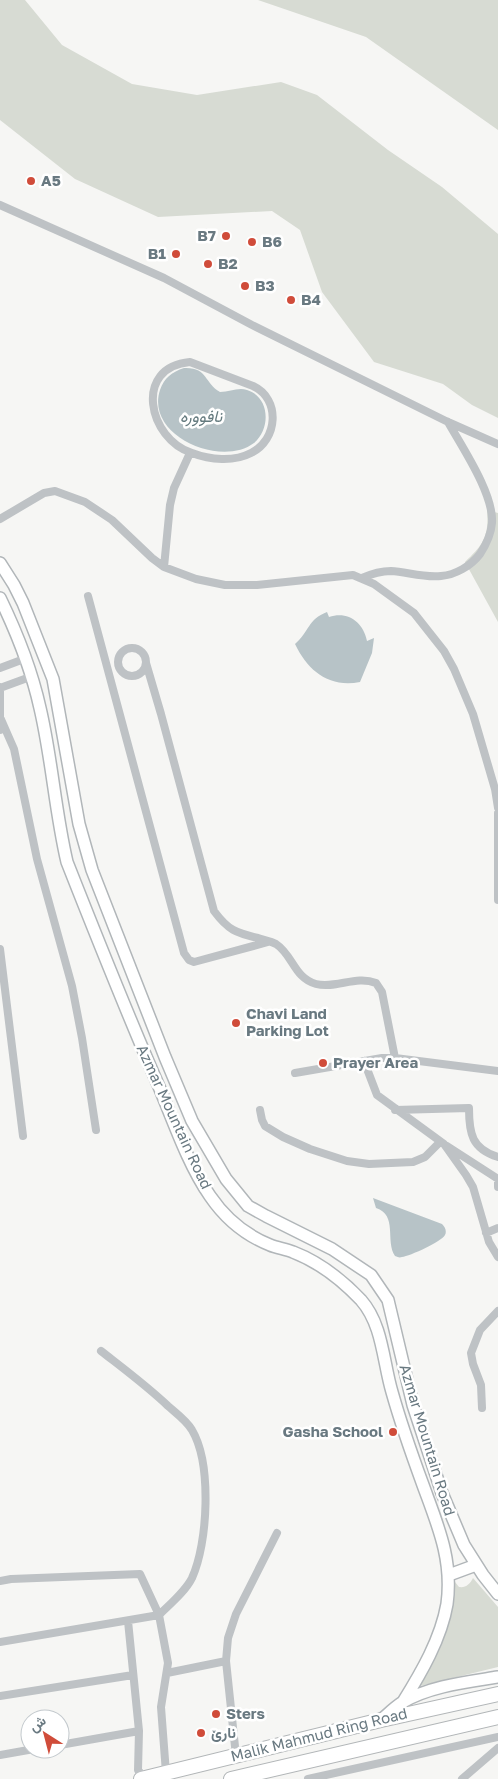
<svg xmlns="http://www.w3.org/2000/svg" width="498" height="1779" font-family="'Golos Text',Vazirmatn,sans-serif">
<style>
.green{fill:#d7dbd3}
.water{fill:#b7c3c7}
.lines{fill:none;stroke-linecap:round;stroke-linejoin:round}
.secondary-casing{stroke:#b1b6b9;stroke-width:14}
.highway-casing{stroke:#b2b6b8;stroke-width:16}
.street{stroke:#bec2c5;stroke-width:8}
.secondary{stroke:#fff;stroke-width:11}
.highway{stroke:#fff;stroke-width:14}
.poi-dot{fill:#d04c3a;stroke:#fff;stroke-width:2}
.labels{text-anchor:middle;stroke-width:5;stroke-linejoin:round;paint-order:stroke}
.poi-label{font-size:15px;font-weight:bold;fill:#697981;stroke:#fff;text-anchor:start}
.street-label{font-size:15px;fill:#697981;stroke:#fff}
.water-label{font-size:16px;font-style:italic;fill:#647a7e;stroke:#fff}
</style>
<rect width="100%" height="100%" fill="#f6f6f4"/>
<path class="green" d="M 0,0 L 25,0 L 62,45 L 132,84 L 197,95 L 281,82 L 317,95 L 388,150 L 442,187 L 498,234 L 498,418 L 472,405 L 443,384 L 374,362 L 322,292 L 300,230 L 272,211 L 158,217 L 75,179 L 0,120 Z
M 258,0 L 498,0 L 498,130 L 366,37 Z
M 487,510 L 498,513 L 498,622 L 465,562 C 484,544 489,536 487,510 Z
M 473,1578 L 498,1607 L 498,1667 L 420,1686 C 437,1650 451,1622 455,1582 L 459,1587 C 466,1588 470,1584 473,1578 Z"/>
<path class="water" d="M 184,368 C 208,367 204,383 220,392 C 230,392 238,387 247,390 C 270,397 271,429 254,443 C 221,468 145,436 160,390 C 164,378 172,372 184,368 Z
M 327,612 L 329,617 C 348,611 363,622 367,641 L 374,638 L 372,653 L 360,682 C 329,688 308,671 295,644 C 309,632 308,619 327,612 Z
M 373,1198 L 442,1224 C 445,1227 447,1231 445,1235 C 441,1242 410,1256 402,1257 C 399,1258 398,1257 395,1256 C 385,1241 398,1215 376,1208 Z"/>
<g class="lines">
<g class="secondary-casing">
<path id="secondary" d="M 0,563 L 14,585 L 23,603 L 53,679 L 79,824 L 92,870 L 165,1057 L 192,1121 L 226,1179 L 248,1206 L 266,1216 L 332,1249 L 371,1275 L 388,1300 L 413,1405 L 442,1493 L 464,1545 L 483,1575 L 498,1594
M 0,598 C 16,631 32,672 40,708 C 52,759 55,811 67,862 C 97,938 127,1014 160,1089 C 174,1123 189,1166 210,1196 C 225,1218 245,1235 270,1245 C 277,1248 286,1249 293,1252 C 319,1262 342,1280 361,1300 C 383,1325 383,1362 392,1392 C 401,1424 412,1455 423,1485 C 438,1526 453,1560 447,1604 C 441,1639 421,1673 403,1702
M 449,1575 L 476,1565
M 381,1720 C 388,1714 395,1707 403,1702 C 430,1686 467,1682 498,1677"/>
</g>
<g class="highway-casing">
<path id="highway" d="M 141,1779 L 381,1720 L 498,1694
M 231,1779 L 498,1717"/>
</g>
<path class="street" d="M 0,205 L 164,278 L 252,325 L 448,422 L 498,444
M 190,362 L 253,386 C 281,399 278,440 251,453 C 234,462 210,460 192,453 C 148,439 133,367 190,362 Z
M 0,519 L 44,493 L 55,491 L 85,502 L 112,520 L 152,558 L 164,567 L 196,579 L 225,585 L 257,585 L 353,575 L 374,584 L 414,613 L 444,651 L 454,669 L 473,714 L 495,789 L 498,808
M 164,567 L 170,505 L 174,488 L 190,453
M 362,578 C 371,574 381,571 391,571 C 407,572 424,578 441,576 C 455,575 471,566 480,554 C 486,545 491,534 492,523 C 494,494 462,447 448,422
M 88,596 L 184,953 L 189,960 L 194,962 L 268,942
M118 662a14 14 0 1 1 28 0a14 14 0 1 1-28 0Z
M 146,663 L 161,714 L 214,911 C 228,930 236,933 258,938 C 264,940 271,941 276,944 C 293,955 294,978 316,984 C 336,989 356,975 376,983 L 382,992 L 395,1058
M 0,668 L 24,659
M 0,687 L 0,730
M 0,688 L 30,677
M 0,717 L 14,749 L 37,859 L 72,986 L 82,1038 L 96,1130
M 498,813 L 498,900
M 0,949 L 23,1136
M 364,1061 L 377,1095 L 444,1144 L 466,1175 L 473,1187 L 489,1242 L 498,1257
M 295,1073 L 382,1058 L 395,1058 L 498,1071
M 260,1110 L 262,1120 L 265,1126 L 283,1137 L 310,1149 L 347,1161 L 369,1164 L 413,1162 L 425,1157 L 440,1142
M 395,1110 L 469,1108 C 469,1134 472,1149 498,1157
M 447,1146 L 498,1179
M 498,1179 L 498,1187
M 486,1233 L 498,1228
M 101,1351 C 124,1369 147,1386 168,1406 C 176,1413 187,1421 192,1430 C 212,1464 208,1543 192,1578 C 185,1592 170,1604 159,1615 L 168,1663 L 161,1707 L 166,1773
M 482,1408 L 481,1385 L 473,1364 L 471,1353 L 480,1330 L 498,1311
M 0,1581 L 11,1579 L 140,1574 L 159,1615 L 0,1642
M 128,1621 L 139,1731 L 138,1770 L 144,1778
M 167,1673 L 226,1661
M 0,1696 L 133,1675
M 60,1745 L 139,1731
M 0,1755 L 34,1749
M 236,1756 L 226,1661 L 228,1638 L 236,1614 L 277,1533
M 308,1779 L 498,1737
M 462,1779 L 498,1748"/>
<use href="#secondary" class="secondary"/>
<use href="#highway" class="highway"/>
</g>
<g class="poi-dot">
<circle cx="31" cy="181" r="5"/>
<circle cx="226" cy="236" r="5"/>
<circle cx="252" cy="242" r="5"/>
<circle cx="176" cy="254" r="5"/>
<circle cx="208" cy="264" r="5"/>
<circle cx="245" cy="286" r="5"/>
<circle cx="291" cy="300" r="5"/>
<circle cx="236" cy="1023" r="5"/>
<circle cx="323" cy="1063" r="5"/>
<circle cx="393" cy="1432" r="5"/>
<circle cx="216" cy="1714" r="5"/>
<circle cx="201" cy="1733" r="5"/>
</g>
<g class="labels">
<g class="poi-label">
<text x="41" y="186">A5</text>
<text x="216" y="241" text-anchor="end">B7</text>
<text x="262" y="247">B6</text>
<text x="166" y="259" text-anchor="end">B1</text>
<text x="218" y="269">B2</text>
<text x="255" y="291">B3</text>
<text x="301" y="305">B4</text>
<text x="246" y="1019">Chavi Land<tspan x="246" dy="17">Parking Lot</tspan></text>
<text x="333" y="1068">Prayer Area</text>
<text x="383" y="1437" text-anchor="end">Gasha School</text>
<text x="226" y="1719">Sters</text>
<text x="211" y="1738">نارێ</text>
</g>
<g class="street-label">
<text transform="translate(174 1117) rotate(65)" y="5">Azmar Mountain Road</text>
<text transform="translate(427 1440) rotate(73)" y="5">Azmar Mountain Road</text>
<text transform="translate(319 1735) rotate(-14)" y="5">Malik Mahmud Ring Road</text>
</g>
<g class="water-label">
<text x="201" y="422">نافوورە</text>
</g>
</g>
<g transform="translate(45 1734) rotate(324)"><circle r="24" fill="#ffffff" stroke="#c3c9cd"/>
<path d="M0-4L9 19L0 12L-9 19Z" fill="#d04c3a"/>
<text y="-8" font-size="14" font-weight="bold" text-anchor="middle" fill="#697981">ش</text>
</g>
</svg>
